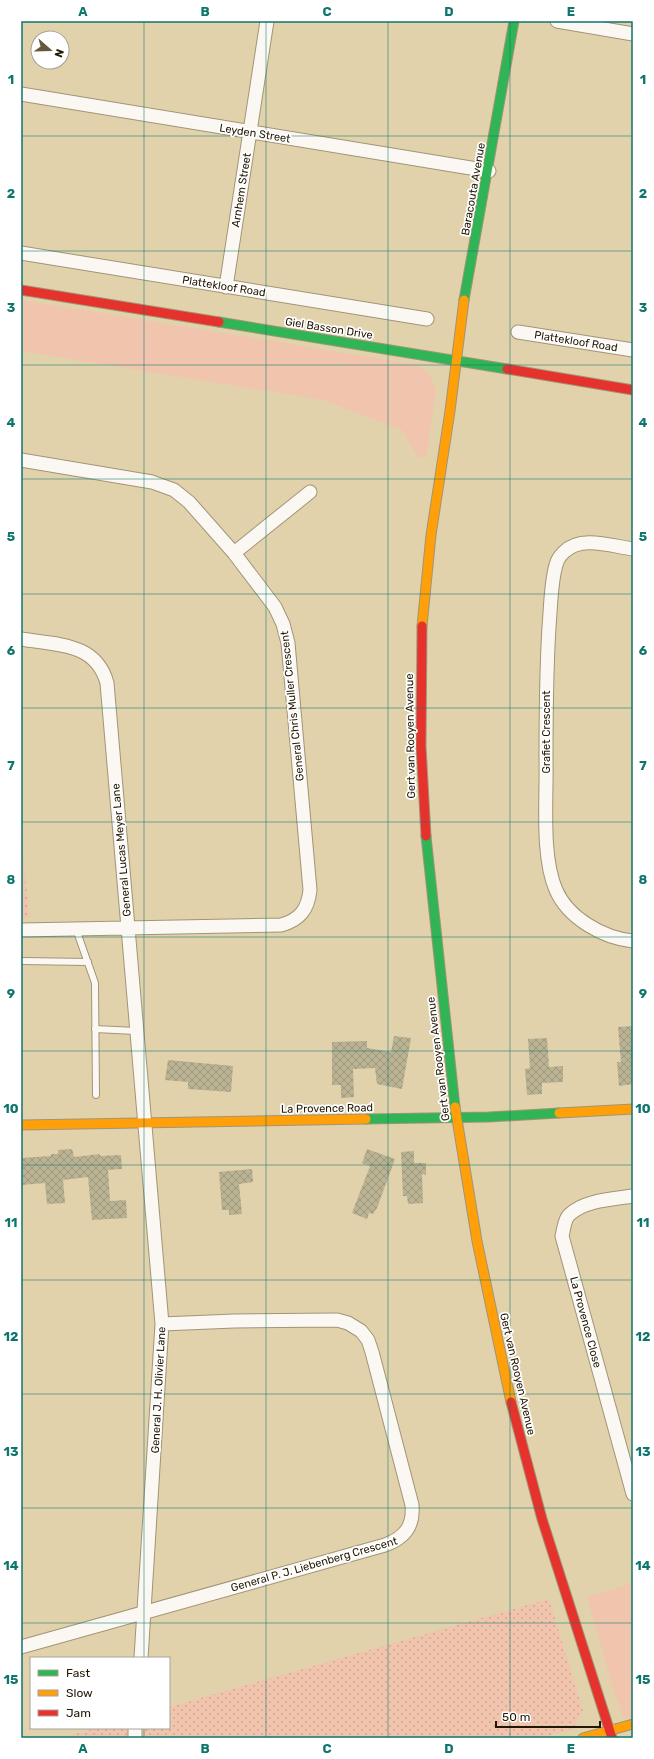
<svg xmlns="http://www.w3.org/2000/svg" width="654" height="1759" font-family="Rubik,sans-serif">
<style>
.grass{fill:#f1c4ad}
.park{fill:url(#park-dots)}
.building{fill:url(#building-cross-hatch)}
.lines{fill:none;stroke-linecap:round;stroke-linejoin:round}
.lane-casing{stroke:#a19577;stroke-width:8}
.street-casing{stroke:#a19577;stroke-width:15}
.fast-casing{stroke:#a19577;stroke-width:11}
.slow-casing{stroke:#a19577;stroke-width:11}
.jam-casing{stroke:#a19577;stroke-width:11}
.lane{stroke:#fbf8f3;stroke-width:6}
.street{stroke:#fbf8f3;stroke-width:13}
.fast{stroke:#30b455;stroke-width:9}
.slow{stroke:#ff9f0a;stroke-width:9}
.jam{stroke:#e5322d;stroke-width:9}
.grid{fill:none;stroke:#0f766e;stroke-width:1;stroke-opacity:0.55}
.labels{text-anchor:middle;stroke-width:3.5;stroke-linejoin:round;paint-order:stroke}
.street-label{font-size:11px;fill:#221700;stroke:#fff}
.neatline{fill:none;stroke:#0f766e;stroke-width:1.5}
.grid-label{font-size:13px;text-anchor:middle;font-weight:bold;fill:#0f766e}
</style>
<defs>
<pattern id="park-dots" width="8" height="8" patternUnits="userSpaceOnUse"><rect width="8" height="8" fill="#f1c4ad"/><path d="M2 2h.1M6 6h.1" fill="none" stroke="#cea893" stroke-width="1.8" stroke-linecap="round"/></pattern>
<pattern id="building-cross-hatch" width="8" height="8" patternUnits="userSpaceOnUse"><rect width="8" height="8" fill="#b9b293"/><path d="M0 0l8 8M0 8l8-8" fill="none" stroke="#9f987d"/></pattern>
</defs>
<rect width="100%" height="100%" fill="#e2d2ac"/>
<path class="grass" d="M 21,300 L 418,365 L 430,375 L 436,390 L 426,458 L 418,457 L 402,430 L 323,400 L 21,351 Z
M 633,1583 L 633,1716 L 624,1719 L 613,1688 L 587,1597 Z"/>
<path class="park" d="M 21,826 L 29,918 L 21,918 Z
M 549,1599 L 583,1711 L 573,1729 L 539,1738 L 143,1738 L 143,1728 L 169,1728 L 169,1707 Z
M 96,1728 L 128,1728 L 128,1738 L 61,1738 Z"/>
<path class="building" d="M 633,1026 L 633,1084 L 619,1086 L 617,1062 L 621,1062 L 618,1027 Z
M 394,1036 L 411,1038 L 402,1089 L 377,1084 L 375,1068 L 353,1069 L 354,1097 L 341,1098 L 341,1085 L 332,1085 L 332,1042 L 367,1041 L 367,1048 L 391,1052 Z
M 547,1038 L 549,1067 L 563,1066 L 563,1082 L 542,1083 L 542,1094 L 527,1095 L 525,1069 L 530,1068 L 528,1039 Z
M 168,1060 L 233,1066 L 231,1092 L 188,1089 L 188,1082 L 165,1080 Z
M 72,1149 L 74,1157 L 100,1154 L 100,1156 L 121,1155 L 122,1169 L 108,1170 L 110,1201 L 126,1200 L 127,1218 L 92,1220 L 88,1177 L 63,1180 L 65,1203 L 47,1204 L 45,1183 L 21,1185 L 21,1158 L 51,1156 L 51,1154 L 58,1154 L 58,1150 Z
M 367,1149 L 395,1159 L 377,1208 L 373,1214 L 369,1213 L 367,1219 L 352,1213 L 370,1166 L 362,1163 Z
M 414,1151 L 414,1163 L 426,1163 L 426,1175 L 422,1174 L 423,1203 L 408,1204 L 407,1196 L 403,1196 L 401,1152 Z
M 252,1169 L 253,1182 L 239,1184 L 242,1214 L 229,1215 L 229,1210 L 222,1210 L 219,1172 Z"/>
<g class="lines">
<g class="lane-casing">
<path id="lane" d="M 76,929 L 95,983 L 96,1095
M 21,961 L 88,962
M 95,1029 L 136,1031"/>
</g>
<g class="street-casing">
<path id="street" d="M 557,21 L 633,34
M 21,94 L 489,171
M 21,253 L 427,319
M 226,287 L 267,21
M 518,332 L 633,350
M 21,460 L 152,482 L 174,490 L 189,502 L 234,553 L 275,607 L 283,624 L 288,643 L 310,890 C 308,909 300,920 281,925 L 21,930
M 633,549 C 611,546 581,535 564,552 C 561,555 558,559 557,562 C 552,575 551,598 550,613 C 546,662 546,711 546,761 C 547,798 541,856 556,890 C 568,918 603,938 633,941
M 234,553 L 310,492
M 21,639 C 56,645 96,642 107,683 L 162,1324 L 141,1658
M 633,1196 C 614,1199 584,1200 569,1215 C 564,1220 564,1229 562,1236 L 633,1494
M 21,1647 L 385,1545 C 404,1538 414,1527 412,1505 L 372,1352 L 368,1340 L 361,1331 L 348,1323 L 337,1320 L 234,1321 L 162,1324
M 135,1728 L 135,1738"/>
</g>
<g class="fast-casing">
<path id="fast" d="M 464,300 L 514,21
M 219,322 L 507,369
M 426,836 L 455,1107
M 366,1119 L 489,1117 L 559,1113"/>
</g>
<g class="slow-casing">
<path id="slow" d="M 422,626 L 431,535 L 450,411 L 464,300
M 455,1107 L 477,1241 L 511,1402
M 559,1113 L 633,1109
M 21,1125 L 366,1119
M 583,1738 L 633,1724"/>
</g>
<g class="jam-casing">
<path id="jam" d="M 21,290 L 219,322
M 507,369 L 633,390
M 422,626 L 421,746 L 426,836
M 511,1402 L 542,1519 L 612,1738"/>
</g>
<use href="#lane" class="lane"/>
<use href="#street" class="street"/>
<use href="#fast" class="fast"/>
<use href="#slow" class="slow"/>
<use href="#jam" class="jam"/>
</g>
<path class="grid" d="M 144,21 L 144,1658M 266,21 L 266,1738M 388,21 L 388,1738M 510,21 L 510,1738M 21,136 L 633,136M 21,251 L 633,251M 21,365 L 633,365M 21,479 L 633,479M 21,594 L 633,594M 21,708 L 633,708M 21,822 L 633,822M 21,937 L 633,937M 21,1051 L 633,1051M 21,1165 L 633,1165M 21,1280 L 633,1280M 21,1394 L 633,1394M 21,1508 L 633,1508M 21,1623 L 633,1623M 144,1728 L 144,1738"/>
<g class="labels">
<g class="street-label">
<text transform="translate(255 133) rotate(9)" y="4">Leyden Street</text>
<text transform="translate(473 189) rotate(-80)" y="4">Baracouta Avenue</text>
<text transform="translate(241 190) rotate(-81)" y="4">Arnhem Street</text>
<text transform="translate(224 286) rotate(9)" y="4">Plattekloof Road</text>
<text transform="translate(329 328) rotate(9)" y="4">Giel Basson Drive</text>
<text transform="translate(576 341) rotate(9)" y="4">Plattekloof Road</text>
<text transform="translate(292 706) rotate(-96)" y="4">General Chris Muller Crescent</text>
<text transform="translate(546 732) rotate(-90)" y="4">Grafiet Crescent</text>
<text transform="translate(410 736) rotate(-91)" y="4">Gert van Rooyen Avenue</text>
<text transform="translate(121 850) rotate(-95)" y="4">General Lucas Meyer Lane</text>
<text transform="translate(438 1059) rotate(-97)" y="4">Gert van Rooyen Avenue</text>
<text transform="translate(327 1108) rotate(-1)" y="4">La Provence Road</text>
<text transform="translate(586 1322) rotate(75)" y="4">La Provence Close</text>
<text transform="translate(518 1374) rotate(77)" y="4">Gert van Rooyen Avenue</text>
<text transform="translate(158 1390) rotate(-87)" y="4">General J. H. Olivier Lane</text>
<text transform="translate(314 1564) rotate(-16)" y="4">General P. J. Liebenberg Crescent</text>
</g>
</g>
<rect width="654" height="1759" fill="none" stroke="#ffffff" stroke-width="44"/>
<rect x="30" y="1657" width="140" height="72" fill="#ffffff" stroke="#a7a299"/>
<rect x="38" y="1670" width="20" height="6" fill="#30b455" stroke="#a7a299"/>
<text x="66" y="1677" font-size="12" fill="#221700">Fast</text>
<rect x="38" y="1690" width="20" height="6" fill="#ff9f0a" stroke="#a7a299"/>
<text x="66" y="1697" font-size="12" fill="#221700">Slow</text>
<rect x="38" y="1710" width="20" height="6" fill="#e5322d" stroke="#a7a299"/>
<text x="66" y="1717" font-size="12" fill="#221700">Jam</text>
<g transform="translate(50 50) rotate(110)"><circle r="19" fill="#ffffff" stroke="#a7a299"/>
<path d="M0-3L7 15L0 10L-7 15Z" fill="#65583c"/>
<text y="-6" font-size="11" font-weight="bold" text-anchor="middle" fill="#221700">N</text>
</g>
<path d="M496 1721v6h104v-6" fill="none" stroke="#221700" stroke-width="2"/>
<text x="502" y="1721" font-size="12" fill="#221700" stroke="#ffffff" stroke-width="3" paint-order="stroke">50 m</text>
<rect x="22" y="22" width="610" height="1715" class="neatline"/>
<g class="grid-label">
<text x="83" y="16">A</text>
<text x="205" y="16">B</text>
<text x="327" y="16">C</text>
<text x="449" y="16">D</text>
<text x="571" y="16">E</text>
<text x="11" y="84">1</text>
<text x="643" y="84">1</text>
<text x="11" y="198">2</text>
<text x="643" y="198">2</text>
<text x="11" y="312">3</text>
<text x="643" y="312">3</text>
<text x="11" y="427">4</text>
<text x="643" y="427">4</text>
<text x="11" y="541">5</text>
<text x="643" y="541">5</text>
<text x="11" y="655">6</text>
<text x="643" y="655">6</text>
<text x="11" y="770">7</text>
<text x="643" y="770">7</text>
<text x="11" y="884">8</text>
<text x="643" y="884">8</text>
<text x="11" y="998">9</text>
<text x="643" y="998">9</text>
<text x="11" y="1113">10</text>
<text x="643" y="1113">10</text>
<text x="11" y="1227">11</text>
<text x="643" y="1227">11</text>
<text x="11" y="1341">12</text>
<text x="643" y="1341">12</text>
<text x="11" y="1456">13</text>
<text x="643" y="1456">13</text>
<text x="11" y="1570">14</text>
<text x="643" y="1570">14</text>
<text x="11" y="1684">15</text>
<text x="643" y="1684">15</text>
<text x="83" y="1753">A</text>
<text x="205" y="1753">B</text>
<text x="327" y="1753">C</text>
<text x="449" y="1753">D</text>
<text x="571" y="1753">E</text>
</g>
</svg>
